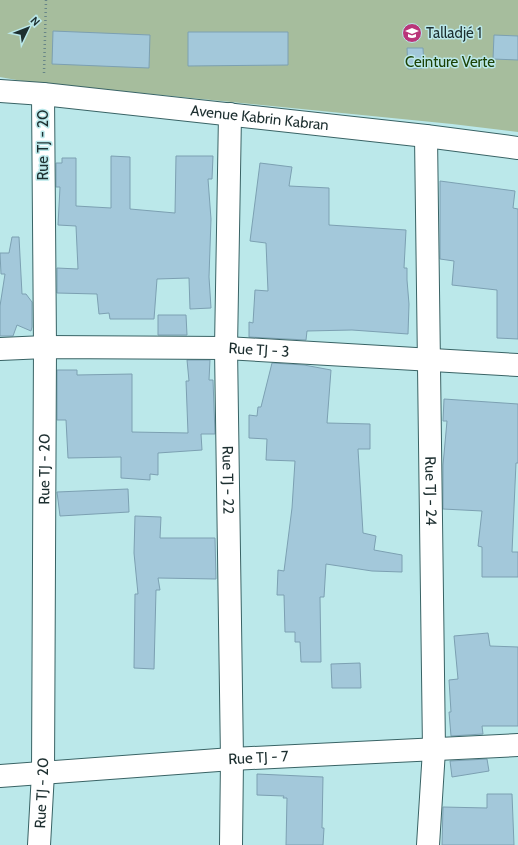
<svg xmlns="http://www.w3.org/2000/svg" width="518" height="845" font-family="Cabin,sans-serif">
<style>
.green{fill:#a6bd9d}
.building{fill:#a3c8da;stroke:#7ca0b2}
.lines{fill:none;stroke-linecap:round;stroke-linejoin:round}
.minor-casing{stroke:#396365;stroke-width:24}
.path{stroke:#678587;stroke-width:2.5;stroke-dasharray:1 3;stroke-linecap:butt}
.minor{stroke:#fff;stroke-width:22}
.labels{text-anchor:middle;stroke-width:3;stroke-linejoin:round;paint-order:stroke}
.poi-label{font-size:15px;fill:#1d2f30;stroke:#bbe8ea;text-anchor:start}
.park-label{font-size:15px;fill:#1b4104;stroke:#bbe8ea}
.street-label{font-size:15px;fill:#1d2f30;stroke:#bbe8ea}
</style>
<rect width="100%" height="100%" fill="#bbe8ea"/>
<path class="green" d="M 0,0 L 518,0 L 518,132 L 452,124 L 22,81 L 0,77 Z"/>
<path class="building" d="M 53,31 L 150,35 L 149,68 L 52,64 Z
M 188,32 L 288,32 L 288,65 L 188,66 Z
M 494,35 L 518,36 L 518,60 L 493,59 Z
M 407,48 L 423,48 L 424,68 L 408,69 Z
M 111,156 L 130,157 L 130,209 L 175,213 L 176,156 L 213,156 L 212,179 L 208,179 L 211,219 L 209,277 L 211,308 L 190,309 L 189,278 L 157,279 L 154,319 L 110,319 L 109,313 L 99,314 L 97,294 L 57,293 L 57,268 L 78,269 L 76,226 L 58,225 L 60,187 L 56,187 L 56,163 L 62,163 L 62,158 L 76,158 L 76,206 L 111,208 Z
M 260,163 L 292,167 L 289,186 L 329,188 L 329,225 L 406,230 L 404,268 L 407,268 L 407,280 L 409,304 L 408,334 L 352,330 L 307,331 L 306,340 L 249,337 L 249,322 L 253,323 L 255,290 L 268,291 L 266,243 L 250,241 Z
M 440,181 L 515,191 L 513,208 L 518,209 L 518,339 L 497,338 L 497,290 L 452,285 L 454,261 L 440,259 Z
M 12,237 L 19,237 L 22,294 L 26,294 L 32,302 L 32,327 L 31,331 L 17,325 L 13,336 L 0,336 L 0,306 L 5,274 L 1,274 L 0,253 L 9,253 Z
M 158,315 L 186,315 L 187,335 L 158,335 Z
M 187,360 L 210,360 L 209,380 L 213,380 L 215,434 L 201,434 L 202,450 L 158,453 L 158,475 L 150,474 L 150,480 L 121,478 L 121,457 L 68,458 L 66,420 L 57,420 L 57,370 L 77,370 L 77,375 L 132,374 L 132,432 L 188,433 L 186,381 L 189,381 Z
M 272,363 L 304,365 L 331,370 L 327,423 L 370,424 L 370,449 L 358,449 L 363,533 L 376,536 L 374,550 L 402,555 L 402,572 L 372,571 L 326,564 L 324,597 L 320,597 L 321,662 L 301,662 L 300,642 L 295,642 L 295,632 L 285,632 L 284,595 L 277,595 L 278,570 L 284,571 L 292,508 L 295,461 L 266,460 L 267,439 L 249,438 L 249,415 L 257,416 L 258,407 L 261,407 Z
M 444,399 L 518,404 L 518,463 L 516,463 L 512,552 L 518,552 L 518,577 L 482,577 L 482,547 L 478,546 L 482,511 L 443,509 L 443,465 L 447,421 L 443,421 Z
M 128,489 L 129,512 L 60,516 L 57,492 Z
M 135,516 L 161,517 L 160,538 L 215,538 L 216,579 L 158,578 L 160,590 L 156,590 L 154,669 L 134,668 L 135,594 L 138,594 L 134,553 Z
M 488,633 L 490,646 L 518,647 L 518,726 L 482,726 L 483,734 L 451,736 L 449,712 L 451,712 L 449,680 L 458,679 L 454,636 Z
M 360,663 L 361,688 L 332,688 L 331,664 Z
M 487,759 L 489,771 L 452,777 L 450,761 Z
M 257,774 L 323,777 L 322,828 L 324,828 L 323,845 L 286,845 L 287,798 L 283,798 L 284,796 L 257,795 Z
M 487,794 L 512,794 L 514,845 L 442,845 L 443,807 L 487,808 Z"/>
<g class="lines">
<g class="minor-casing">
<g id="minor">
<path id="s1" d="M 0,91 L 43,94 L 426,136 L 518,148"/>
<path id="s2" d="M 230,114 L 226,348 L 232,759 L 231,845"/>
<path id="s3" d="M 426,136 L 434,750 L 428,845"/>
<path id="s4" d="M 0,349 L 45,347 L 226,348 L 518,365"/>
<path id="s5" d="M 0,776 L 232,759 L 518,745"/>
<path id="s6" d="M 39,845 L 43,773 L 45,347 L 43,94"/>
</g>
</g>
<path class="path" d="M 44,73 L 46,0"/>
<use href="#minor" class="minor"/>
</g>
<defs>
<g id="school-disc" transform="scale(1)"><circle r="9.5" fill="#ba3579" stroke="#bbe8ea"/><path d="M0-5L7-2L0 1L-7-2ZM-4 1L0 2.5L4 1V4Q0 6-4 4Z" fill="#fff"/></g>
</defs>
<g fill-rule="evenodd">
<use href="#school-disc" x="412" y="33"/>
</g>
<g class="labels">
<g class="poi-label">
<text x="426" y="38">Talladjé 1</text>
</g>
<g class="park-label">
<text x="450" y="67">Ceinture Verte</text>
</g>
<g class="street-label">
<text dy="5" stroke="none"><textPath href="#s1" startOffset="261">Avenue Kabrin Kabran</textPath></text>
<text transform="translate(43 145) rotate(-90)" y="5">Rue TJ - 20</text>
<text dy="5" stroke="none"><textPath href="#s4" startOffset="259">Rue TJ - 3</textPath></text>
<text dy="5" stroke="none"><textPath href="#s6" startOffset="376">Rue TJ - 20</textPath></text>
<text dy="5" stroke="none"><textPath href="#s2" startOffset="366">Rue TJ - 22</textPath></text>
<text dy="5" stroke="none"><textPath href="#s3" startOffset="355">Rue TJ - 24</textPath></text>
<text dy="5" stroke="none"><textPath href="#s5" startOffset="259">Rue TJ - 7</textPath></text>
<text dy="5" stroke="none"><textPath href="#s6" startOffset="52">Rue TJ - 20</textPath></text>
</g>
</g>
<g transform="translate(28 28) rotate(47)" stroke="#bbe8ea" stroke-width="3" paint-order="stroke">
<path d="M0-3L7 15L0 10L-7 15Z" fill="#1d2f30"/>
<text y="-6" font-size="11" font-weight="bold" text-anchor="middle" fill="#1d2f30">N</text>
</g>
</svg>
